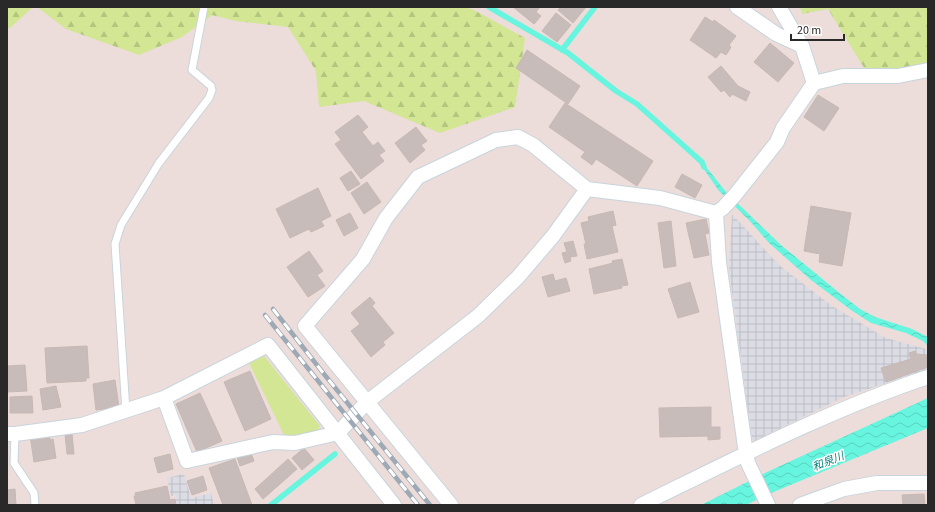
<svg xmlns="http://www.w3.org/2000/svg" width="935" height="512" font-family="'Source Sans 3','Noto Sans JP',sans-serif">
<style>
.industrial{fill:url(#industrial-grid)}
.grass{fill:#d2e693}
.forest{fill:url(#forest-firs)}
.water{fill:url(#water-waves)}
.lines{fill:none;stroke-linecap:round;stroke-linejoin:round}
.stream{stroke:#67f5df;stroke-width:5.5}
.building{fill:#c7bcb9;stroke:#c8b8b4}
.lane-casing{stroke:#c8d4dc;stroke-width:9}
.street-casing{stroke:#c8d4dc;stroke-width:16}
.lane{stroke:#fff;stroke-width:7}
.street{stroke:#fff;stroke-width:14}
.rail-casing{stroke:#9daab5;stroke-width:4.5}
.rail{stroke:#fff;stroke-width:3;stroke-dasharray:9;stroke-linecap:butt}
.labels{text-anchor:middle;stroke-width:3;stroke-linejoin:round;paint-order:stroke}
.water-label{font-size:11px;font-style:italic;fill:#08837b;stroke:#fff}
</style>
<defs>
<pattern id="industrial-grid" width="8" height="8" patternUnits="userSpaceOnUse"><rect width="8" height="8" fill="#dbdce4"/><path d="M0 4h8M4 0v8" fill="none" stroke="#bcbdc4"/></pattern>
<pattern id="forest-firs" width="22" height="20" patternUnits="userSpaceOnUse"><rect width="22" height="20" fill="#d2e693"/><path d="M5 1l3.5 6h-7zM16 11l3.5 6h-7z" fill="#b4c57f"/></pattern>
<pattern id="water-waves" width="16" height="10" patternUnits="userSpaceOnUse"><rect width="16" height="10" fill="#67f5df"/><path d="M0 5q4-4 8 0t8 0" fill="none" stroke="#59d2bf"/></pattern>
</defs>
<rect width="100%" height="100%" fill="#ecddda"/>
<path class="industrial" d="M 732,214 L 779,265 L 832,306 L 886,338 L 926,349 L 928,351 L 928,369 L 844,397 L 754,441 L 752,439 L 729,269 Z
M 184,474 L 191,498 L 211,493 L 214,505 L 177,505 L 175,495 L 171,496 L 167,478 Z"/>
<path class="grass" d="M 264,356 L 320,426 L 316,435 L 297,437 L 284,435 L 249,363 Z"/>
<path class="forest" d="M 7,7 L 33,7 L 10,28 L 7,28 Z
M 37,7 L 465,7 L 474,10 L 525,38 L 515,107 L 440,133 L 364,101 L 319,107 L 316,71 L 288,27 L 236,21 L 212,15 L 182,37 L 139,55 L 66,29 Z
M 800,7 L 928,7 L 928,66 L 916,69 L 866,71 L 828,9 L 802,14 Z"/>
<path class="water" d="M 647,114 L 667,130 L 702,162 L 727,193 L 781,245 L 842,295 L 860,309 L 875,317 L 912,329 L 928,337 L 928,346 L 923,341 L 906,333 L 871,323 L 851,310 L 811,280 L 769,243 L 749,220 L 719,191 L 701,165 Z
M 928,398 L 928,428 L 776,491 L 746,505 L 701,505 L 767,472 Z"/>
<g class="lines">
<path class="stream" d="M 489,7 L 568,53 L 616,91 L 637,104 L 702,162 L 704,167
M 562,50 L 595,7
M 271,505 L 335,454"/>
</g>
<path class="building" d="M 513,7 L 540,7 L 536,12 L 541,16 L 534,24 Z
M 561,7 L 586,7 L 573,23 L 558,10 Z
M 556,13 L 571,25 L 557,42 L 542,31 Z
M 705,17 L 713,22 L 714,20 L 736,36 L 729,45 L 731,47 L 726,55 L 721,52 L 716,58 L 690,40 Z
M 770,43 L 794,63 L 778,82 L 754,62 Z
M 527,50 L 580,86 L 568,104 L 516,68 Z
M 721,66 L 738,86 L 750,92 L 746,101 L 732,94 L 730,97 L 724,90 L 721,92 L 708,77 Z
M 818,95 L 839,108 L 824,131 L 804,117 Z
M 565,103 L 653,161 L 637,186 L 596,159 L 592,165 L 581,157 L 585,152 L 549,127 Z
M 358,115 L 368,127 L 362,132 L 373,146 L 378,142 L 385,151 L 379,155 L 384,161 L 361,179 L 335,144 L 341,140 L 335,132 Z
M 416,127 L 427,141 L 421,145 L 425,150 L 410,163 L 395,143 Z
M 351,171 L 360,184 L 348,191 L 340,178 Z
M 682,174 L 702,185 L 695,198 L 675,187 Z
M 367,182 L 381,202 L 364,214 L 351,193 Z
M 318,188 L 331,216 L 321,221 L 324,226 L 311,232 L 309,229 L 290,238 L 276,209 Z
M 811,206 L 851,213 L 842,266 L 819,262 L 820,254 L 804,251 Z
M 613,211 L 616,225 L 612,226 L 618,252 L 587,259 L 584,244 L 586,244 L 581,223 L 589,221 L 588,217 Z
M 350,213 L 358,228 L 344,236 L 336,220 Z
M 706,219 L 709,233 L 705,234 L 709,255 L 694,258 L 686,223 Z
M 671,221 L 676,266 L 664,268 L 658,223 Z
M 573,241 L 577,256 L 570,257 L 571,261 L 565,263 L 562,253 L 567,252 L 564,243 Z
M 309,251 L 323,271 L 317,275 L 325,286 L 308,297 L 287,267 Z
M 622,259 L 628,285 L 621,286 L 622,288 L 594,294 L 589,269 L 613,263 L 612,261 Z
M 553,274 L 555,281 L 566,278 L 570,291 L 548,297 L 542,277 Z
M 690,282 L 699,312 L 678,318 L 668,289 Z
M 370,297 L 375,303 L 372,306 L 394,333 L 383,342 L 385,345 L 371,357 L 351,331 L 360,324 L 351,313 Z
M 87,346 L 89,378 L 86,378 L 86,381 L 47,383 L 45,348 Z
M 915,351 L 916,354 L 927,355 L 928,367 L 886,382 L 881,368 L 911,359 L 909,353 Z
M 25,365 L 27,391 L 7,392 L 7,366 Z
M 250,371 L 271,419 L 245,431 L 224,382 Z
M 115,380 L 119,407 L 96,410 L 93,384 Z
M 56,386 L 61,407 L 43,410 L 40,389 Z
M 200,393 L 222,441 L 197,452 L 176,404 Z
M 32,396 L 33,413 L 10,413 L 10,397 Z
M 711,407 L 711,427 L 720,427 L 720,439 L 708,440 L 708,436 L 660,437 L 659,408 Z
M 49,433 L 50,440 L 53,439 L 56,458 L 34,462 L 30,435 Z
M 65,434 L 72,434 L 74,454 L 67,454 Z
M 304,448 L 314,460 L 302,470 L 292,458 Z
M 251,453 L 254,461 L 240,466 L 237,457 Z
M 170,454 L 173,469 L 158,473 L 154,458 Z
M 235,459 L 252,505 L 223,505 L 209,468 Z
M 288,459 L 297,469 L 263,499 L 255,489 Z
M 203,476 L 207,490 L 192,495 L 187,481 Z
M 167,486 L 170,500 L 175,499 L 176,505 L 136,505 L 134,496 L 136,496 L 135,493 Z
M 15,489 L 16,505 L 7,505 L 7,490 Z
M 924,494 L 925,505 L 903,505 L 902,495 Z"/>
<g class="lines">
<g class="lane-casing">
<path id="lane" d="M 126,411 L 115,244 L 121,225 L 159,163 L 209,98 L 212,90 L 211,86 L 192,70 L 204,7
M 15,434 L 14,463 L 34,493 L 35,505"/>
</g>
<g class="street-casing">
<path id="street" d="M 737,7 L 776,34 L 802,46
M 779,7 L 802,46 L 814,83
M 716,213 L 719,262 L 746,454 L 748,463 L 768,505
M 164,398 L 187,461 L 273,442 L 295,443 L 338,433 L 367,402 L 478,316 L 518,277 L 553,236 L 587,189
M 7,434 L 15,434 L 82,425 L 164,398 L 268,345 L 394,505
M 451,505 L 305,326 L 363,259 L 386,218 L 418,177 L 496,140 L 518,137 L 533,145 L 587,189 L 660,198 L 716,213 L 723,208 L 735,195 L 777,142 L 783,128 L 814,83 L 843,76 L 898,76 L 928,70
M 641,505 C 735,459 829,410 928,377
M 800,505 L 844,489 L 877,483 L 928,483"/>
</g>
<use href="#lane" class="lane"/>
<use href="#street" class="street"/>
<g class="rail-casing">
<path id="rail" d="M 273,309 L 324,374 L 430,505
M 265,315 L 418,505"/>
</g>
<use href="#rail" class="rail"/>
</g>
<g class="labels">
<g class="water-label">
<text transform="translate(828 461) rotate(-22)" y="4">和泉川</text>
</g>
</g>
<rect width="935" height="512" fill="none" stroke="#292929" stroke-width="16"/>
<path d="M791 34v6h53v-6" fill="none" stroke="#292929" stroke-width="2"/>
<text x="797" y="34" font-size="12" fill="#292929" stroke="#ffffff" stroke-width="3" paint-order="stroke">20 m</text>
</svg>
